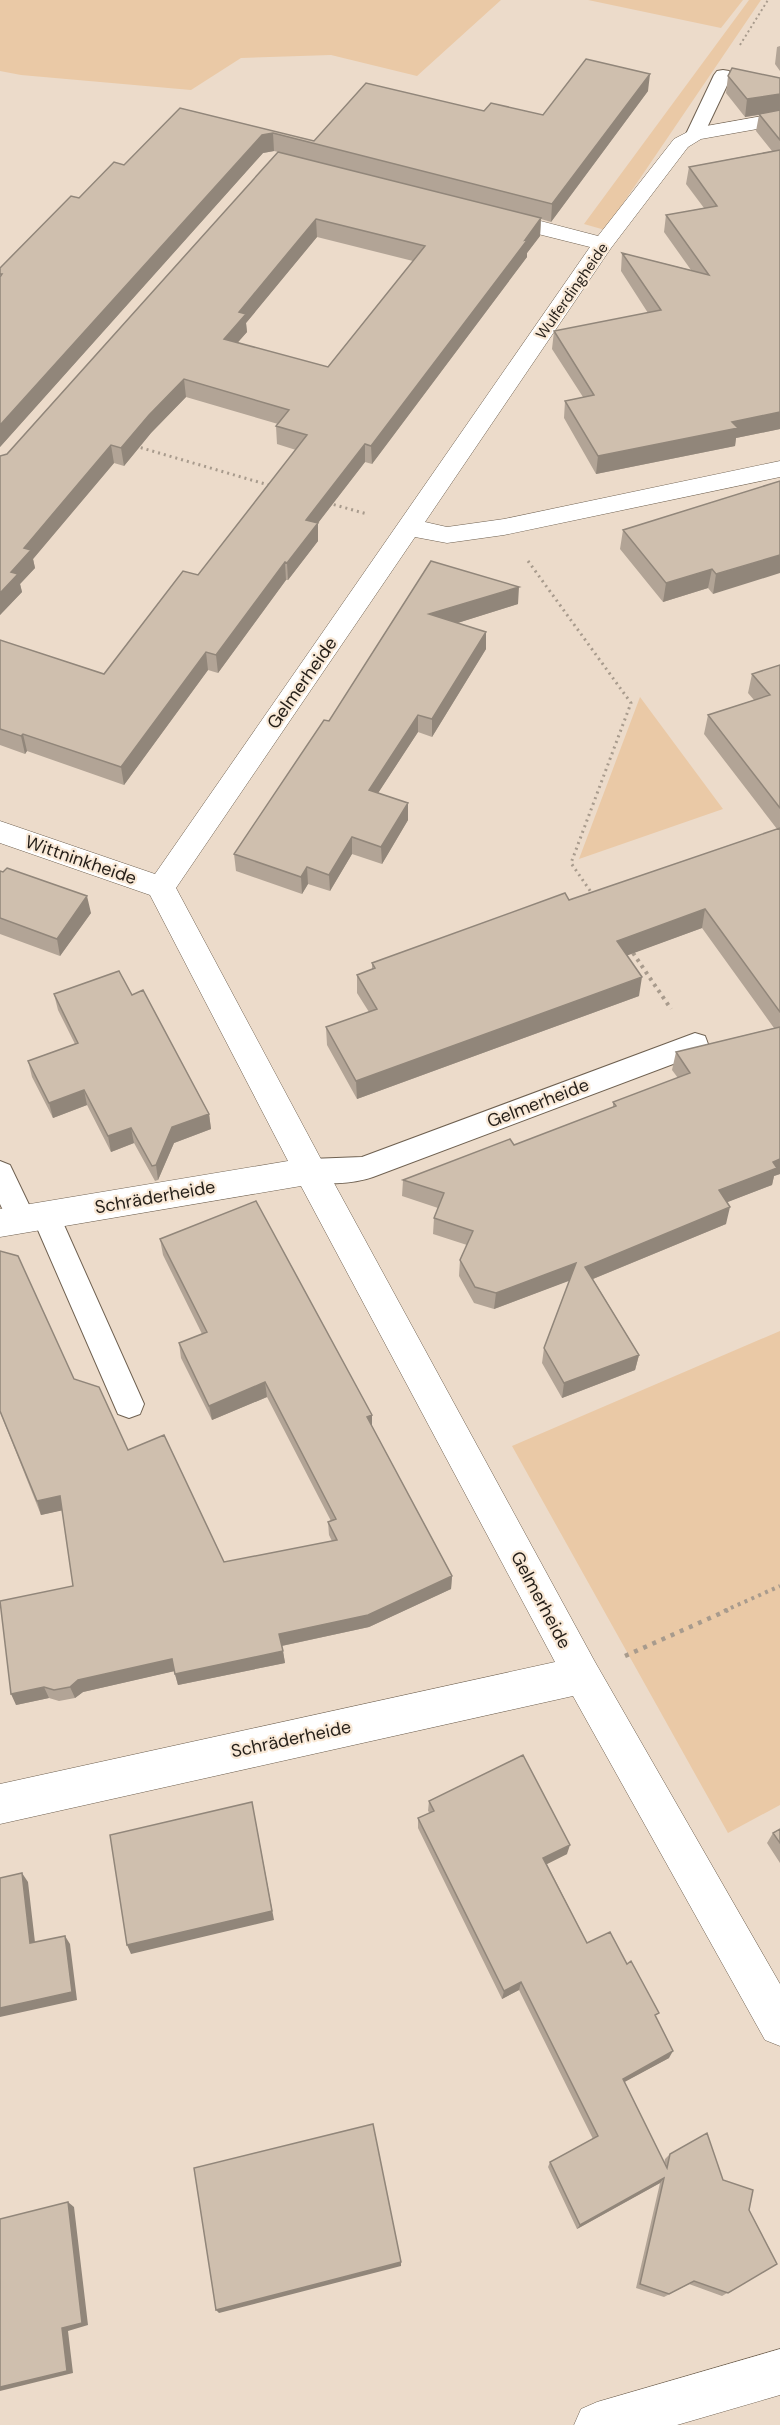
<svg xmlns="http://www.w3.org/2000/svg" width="780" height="2425" font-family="'DM Sans',sans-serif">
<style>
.green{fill:#eac9a6}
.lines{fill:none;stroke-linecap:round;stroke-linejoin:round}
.lane-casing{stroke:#6f6151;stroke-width:2}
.street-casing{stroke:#6f6151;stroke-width:1}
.path-far3{stroke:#a89b8d;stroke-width:2;stroke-dasharray:2 3;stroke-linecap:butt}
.path-far2{stroke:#a89b8d;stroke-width:3;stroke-dasharray:2 4;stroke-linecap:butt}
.path-far1{stroke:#a89b8d;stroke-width:4;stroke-dasharray:3 4.5;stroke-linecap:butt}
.path{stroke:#a89b8d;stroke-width:4.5;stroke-dasharray:4 6;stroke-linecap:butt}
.lane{fill:#fff;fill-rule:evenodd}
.street{fill:#fff;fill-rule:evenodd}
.wall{fill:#b2a496;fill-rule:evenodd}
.shaded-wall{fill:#91867a}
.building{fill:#cfbfae;stroke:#91867a;stroke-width:1.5;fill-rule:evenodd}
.labels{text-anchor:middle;stroke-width:4.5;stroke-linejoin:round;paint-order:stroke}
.far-street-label{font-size:15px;fill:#241e18;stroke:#f9e9d7}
.street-label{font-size:18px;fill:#241e18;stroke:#f9e9d7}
</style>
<rect width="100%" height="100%" fill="#ecdbca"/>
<path class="green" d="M 0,0 L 501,0 L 417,76 L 331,55 L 241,58 L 191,90 L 21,75 L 0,71 Z
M 588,0 L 743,0 L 721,28 Z
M 749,0 L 761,0 L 605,230 L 584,224 Z
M 640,697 L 723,809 L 579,859 Z
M 780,1331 L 780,1805 L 728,1833 L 512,1446 Z"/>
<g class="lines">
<g class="lane-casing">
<path id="lane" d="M 723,70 L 729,71 L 732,75 L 704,134 L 701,138 L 689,138 L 686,134 L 714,75 L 717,71 Z
M 695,1033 L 705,1036 L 708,1044 L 705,1052 L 373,1177 C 353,1184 320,1186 300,1179 L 296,1171 L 300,1163 L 310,1159 L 362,1157 Z
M 0,1161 L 10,1165 L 33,1213 L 36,1207 L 46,1203 L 56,1207 L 144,1404 L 140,1414 L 129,1418 L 118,1414 L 34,1221 L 31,1227 L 21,1231 L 11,1227 L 0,1204 Z"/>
</g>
<g class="street-casing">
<path id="street" d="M 780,113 L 780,125 L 701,139 L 688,147 L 611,248 L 425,522 L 447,527 L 504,519 L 780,461 L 780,477 L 504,535 L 447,543 L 415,537 L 176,888 L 322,1161 L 595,1662 L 780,1984 L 780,2046 L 765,2040 L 573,1696 L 0,1824 L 0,1784 L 555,1662 L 301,1186 L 0,1237 L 0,1209 L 288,1161 L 150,895 L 0,843 L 0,821 L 155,874 L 590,247 L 490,222 L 487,217 L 490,212 L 498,210 L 598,236 L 674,139 L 695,128 Z
M 780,2349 L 780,2395 L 677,2425 L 574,2425 L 581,2409 L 597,2402 Z"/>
</g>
<path class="path-far3" d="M 740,45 L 768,0"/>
<path class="path-far2" d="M 135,446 L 272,486
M 328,503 L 367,514
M 528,561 L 631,703 L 571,863 L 593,895
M 631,951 L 634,955"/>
<path class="path-far1" d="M 633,953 L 671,1009
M 724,1611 L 780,1586"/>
<path class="path" d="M 625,1656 L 728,1610"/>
<use href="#lane" class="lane"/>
<use href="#street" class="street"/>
</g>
<path class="wall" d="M 780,46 L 780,71 L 775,64 L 777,47 Z
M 728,76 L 780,78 L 780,429 L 736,438 L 735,446 L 596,474 L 564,418 L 565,401 L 583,397 L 552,349 L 554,331 L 648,313 L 621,271 L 622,253 L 691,270 L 664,232 L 666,215 L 704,208 L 686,184 L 689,167 L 772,151 L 756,131 L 759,115 L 745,117 L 726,93 Z
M 648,91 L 551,222 L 541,219 L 540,236 L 527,253 L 527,257 L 372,464 L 365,462 L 318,523 L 318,541 L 288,580 L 286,580 L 218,673 L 208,670 L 124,785 L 27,751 L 25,754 L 0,745 L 0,640 L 104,674 L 198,575 L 296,450 L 277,444 L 276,426 L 278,424 L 186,397 L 151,433 L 124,466 L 114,463 L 33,559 L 35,568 L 20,584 L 22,592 L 0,615 L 0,456 L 7,454 L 278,152 L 274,151 L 263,153 L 0,447 L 0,268 L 79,198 L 124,165 L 180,108 L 314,141 L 484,111 L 543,115 ZM 317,237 L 413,261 L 328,367 L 237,343 L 247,332 L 246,323 Z
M 780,481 L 713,594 L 708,588 L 663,602 L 620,549 L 623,530 Z
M 431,561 L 518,604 L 457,623 L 486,649 L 432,737 L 418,732 L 378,793 L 408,820 L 382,864 L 352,854 L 330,891 L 308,884 L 302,894 L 236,871 L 234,854 L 329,721 Z
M 780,665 L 780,1174 L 774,1176 L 772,1185 L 727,1202 L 726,1224 L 593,1279 L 639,1355 L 635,1370 L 562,1398 L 542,1363 L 544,1348 L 570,1280 L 494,1309 L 474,1303 L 459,1276 L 460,1260 L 467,1245 L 433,1234 L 434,1218 L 438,1208 L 402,1196 L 403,1180 L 514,1145 L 613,1108 L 613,1102 L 678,1078 L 672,1070 L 676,1052 L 774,1028 L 702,928 L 627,955 L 639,996 L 357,1099 L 327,1045 L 326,1027 L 369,1012 L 357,993 L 357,975 L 372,969 L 372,963 L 569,900 L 777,829 L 704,734 L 708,715 L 754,700 L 748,693 L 752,674 Z
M 0,871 L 91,913 L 60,956 L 0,934 Z
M 54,994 L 132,995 L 209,1114 L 211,1129 L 174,1143 L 158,1180 L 155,1181 L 134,1143 L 111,1152 L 87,1105 L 53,1118 L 32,1077 L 28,1061 L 75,1044 L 58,1010 Z
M 160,1239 L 372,1427 L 452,1576 L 451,1589 L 369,1627 L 282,1646 L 285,1663 L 178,1685 L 174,1671 L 83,1692 L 75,1698 L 59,1701 L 49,1698 L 16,1705 L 73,1586 L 62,1510 L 41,1515 L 0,1412 L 0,1251 L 74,1379 L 128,1450 L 224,1562 L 332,1541 L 329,1535 L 328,1522 L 331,1521 L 267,1397 L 212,1420 L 181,1358 L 179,1343 L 202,1334 L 163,1255 Z
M 429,1801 L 567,1854 L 547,1864 L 587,1943 L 627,1964 L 656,2018 L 669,2058 L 624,2082 L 664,2164 L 665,2159 L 670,2154 L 723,2180 L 749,2210 L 777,2264 L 722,2296 L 689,2284 L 664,2297 L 636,2288 L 660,2183 L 577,2229 L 548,2167 L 550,2162 L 593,2139 L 519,1990 L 502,1999 L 418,1828 L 418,1818 L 430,1813 L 428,1811 Z
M 780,1829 L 780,1863 L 767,1843 L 773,1833 Z"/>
<path class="shaded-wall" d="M 650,74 L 648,91 L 551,222 L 552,204 Z
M 780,94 L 780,111 L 745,117 L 747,99 Z
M 273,133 L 274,151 L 263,153 L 0,447 L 0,425 L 262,135 Z
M 541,218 L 540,236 L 527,253 L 527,257 L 372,464 L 371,446 Z
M 316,219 L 317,237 L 246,323 L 247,332 L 225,357 L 224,339 L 239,312 Z
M 184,379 L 186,397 L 151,433 L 124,466 L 121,448 L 149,415 Z
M 780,412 L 780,429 L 736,438 L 735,446 L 596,474 L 598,456 L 732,422 Z
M 365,444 L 365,462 L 318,523 L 318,541 L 288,580 L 287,563 L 306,520 Z
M 111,445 L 114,463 L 33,559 L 35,568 L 20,584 L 22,592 L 0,615 L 0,593 L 24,548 Z
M 780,555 L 780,573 L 713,594 L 716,574 Z
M 285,562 L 286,580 L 218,673 L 216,655 Z
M 712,569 L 708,588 L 663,602 L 666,583 Z
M 519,587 L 518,604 L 429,632 L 429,614 Z
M 486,632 L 486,649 L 432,737 L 432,719 Z
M 206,652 L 208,670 L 124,785 L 121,767 Z
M 418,715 L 418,732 L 369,807 L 369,790 Z
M 23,734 L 27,751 L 25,754 L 21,736 Z
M 408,803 L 408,820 L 382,864 L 381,847 Z
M 352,837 L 352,854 L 330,891 L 329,875 Z
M 307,867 L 308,884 L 302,894 L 301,877 Z
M 87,896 L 91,913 L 60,956 L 57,939 Z
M 705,909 L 702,928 L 615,960 L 617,941 Z
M 642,977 L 639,996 L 357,1099 L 356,1081 Z
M 84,1090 L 87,1105 L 53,1118 L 49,1103 Z
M 209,1114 L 211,1129 L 174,1143 L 158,1180 L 156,1165 L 172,1127 Z
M 131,1128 L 134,1143 L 111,1152 L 108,1136 Z
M 780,1159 L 780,1174 L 774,1176 L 772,1185 L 715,1207 L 719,1190 L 773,1162 Z
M 730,1207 L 726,1224 L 583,1283 L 585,1267 Z
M 576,1263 L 574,1279 L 494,1309 L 496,1293 Z
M 639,1355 L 635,1370 L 562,1398 L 564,1383 Z
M 265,1382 L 267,1397 L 212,1420 L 209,1406 Z
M 372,1415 L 372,1429 L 367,1417 Z
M 60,1496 L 64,1510 L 41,1515 L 37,1501 Z
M 452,1576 L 451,1589 L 369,1627 L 281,1646 L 279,1634 Z
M 283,1651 L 285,1663 L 178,1685 L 175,1674 Z
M 172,1659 L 175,1671 L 83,1692 L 75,1698 L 70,1687 L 78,1680 Z
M 44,1687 L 49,1698 L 16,1705 L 11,1694 Z
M 252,1802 L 274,1920 L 131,1954 L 127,1945 Z
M 570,1845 L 567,1854 L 541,1867 L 543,1858 Z
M 22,1873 L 28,1882 L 36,1951 L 30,1943 Z
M 65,1936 L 70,1944 L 77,2000 L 0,2017 L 0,2008 Z
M 521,1982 L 519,1990 L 502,1999 L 504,1991 Z
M 673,2051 L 669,2058 L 619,2085 L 623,2079 Z
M 664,2178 L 660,2183 L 577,2229 L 580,2225 Z
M 68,2202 L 74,2207 L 88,2325 L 68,2331 L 73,2373 L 0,2391 L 0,2387 L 62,2328 Z
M 401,2262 L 401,2266 L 219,2313 L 216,2310 Z"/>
<path class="building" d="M 586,59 L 650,74 L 552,204 L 273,133 L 262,135 L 0,425 L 0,277 L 2,274 L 0,274 L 0,268 L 71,196 L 79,198 L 114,162 L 124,165 L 180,108 L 314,141 L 366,83 L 484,111 L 491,103 L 543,115 Z
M 732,68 L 780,78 L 780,94 L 747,99 L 728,76 Z
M 780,110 L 780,140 L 759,114 Z
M 780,150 L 780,412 L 732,422 L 738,428 L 598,456 L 565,401 L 594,395 L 554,331 L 661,310 L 622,253 L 709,275 L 666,215 L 717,206 L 689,167 Z
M 278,152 L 541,218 L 525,240 L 528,239 L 371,446 L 365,444 L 306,520 L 318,523 L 287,563 L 285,562 L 216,655 L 206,652 L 121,767 L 23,734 L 21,736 L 0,729 L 0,640 L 104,674 L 183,571 L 198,575 L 307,435 L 276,426 L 289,410 L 184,379 L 149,415 L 121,448 L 111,445 L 24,548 L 31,550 L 11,572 L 18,574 L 0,593 L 0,456 L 7,454 ZM 316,219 L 425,246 L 328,367 L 224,339 L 246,314 L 239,312 Z
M 780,481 L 780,555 L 716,574 L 712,569 L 666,583 L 623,530 Z
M 431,561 L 519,587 L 429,614 L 486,632 L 432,719 L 418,715 L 369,790 L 408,803 L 381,847 L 352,837 L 329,875 L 307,867 L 301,877 L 234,854 L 324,720 L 329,721 Z
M 780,665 L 780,808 L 708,715 L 770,695 L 752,674 Z
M 780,828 L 780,1012 L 705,909 L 617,941 L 642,977 L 356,1081 L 326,1027 L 377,1009 L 357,975 L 375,968 L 372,963 L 565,893 L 569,900 Z
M 7,868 L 87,896 L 57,939 L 0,918 L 0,871 L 3,872 Z
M 119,971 L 132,995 L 143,990 L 209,1114 L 172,1127 L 156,1165 L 152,1166 L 131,1128 L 108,1136 L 84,1090 L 49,1103 L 28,1061 L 78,1043 L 54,994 Z
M 780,1027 L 780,1159 L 773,1162 L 777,1168 L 719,1190 L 730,1207 L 585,1267 L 639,1355 L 564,1383 L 544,1348 L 576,1263 L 496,1293 L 475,1287 L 460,1260 L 473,1231 L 434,1218 L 444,1193 L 403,1180 L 510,1139 L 514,1145 L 616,1106 L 613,1102 L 690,1073 L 676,1052 Z
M 256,1201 L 372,1415 L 367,1417 L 452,1576 L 368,1615 L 279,1634 L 283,1651 L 175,1674 L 172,1659 L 78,1680 L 70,1687 L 54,1690 L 44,1687 L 11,1694 L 0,1601 L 73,1586 L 60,1496 L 37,1501 L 0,1411 L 0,1251 L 18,1256 L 74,1379 L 99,1387 L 128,1450 L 164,1435 L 224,1562 L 337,1540 L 328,1522 L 336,1519 L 265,1382 L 209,1406 L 179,1343 L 207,1332 L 160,1239 Z
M 523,1755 L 570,1845 L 543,1858 L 587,1943 L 610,1932 L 627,1964 L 631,1961 L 659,2013 L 655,2015 L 673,2051 L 623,2079 L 667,2168 L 670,2154 L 707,2133 L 723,2180 L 753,2190 L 749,2210 L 777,2264 L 728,2293 L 694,2281 L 669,2294 L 640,2284 L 664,2178 L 580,2225 L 550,2162 L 598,2136 L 521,1982 L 504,1991 L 418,1818 L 434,1811 L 429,1801 Z
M 252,1802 L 272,1911 L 127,1945 L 110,1835 Z
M 780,1829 L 780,1843 L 773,1833 Z
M 22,1873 L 30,1943 L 65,1936 L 72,1992 L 0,2008 L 0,1878 Z
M 373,2124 L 401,2262 L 216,2310 L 194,2168 Z
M 68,2202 L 82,2323 L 62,2328 L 67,2371 L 0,2387 L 0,2219 Z"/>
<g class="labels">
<g class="far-street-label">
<text transform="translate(572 291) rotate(-55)" y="5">Wulferdingheide</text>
</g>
<g class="street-label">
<text transform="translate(302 683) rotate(-55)" y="6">Gelmerheide</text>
<text transform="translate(81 860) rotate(19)" y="6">Wittninkheide</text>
<text transform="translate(538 1103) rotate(-21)" y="6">Gelmerheide</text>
<text transform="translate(155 1197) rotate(-10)" y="6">Schräderheide</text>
<text transform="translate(541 1600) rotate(62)" y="6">Gelmerheide</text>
<text transform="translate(291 1739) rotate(-12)" y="6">Schräderheide</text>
</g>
</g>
</svg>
